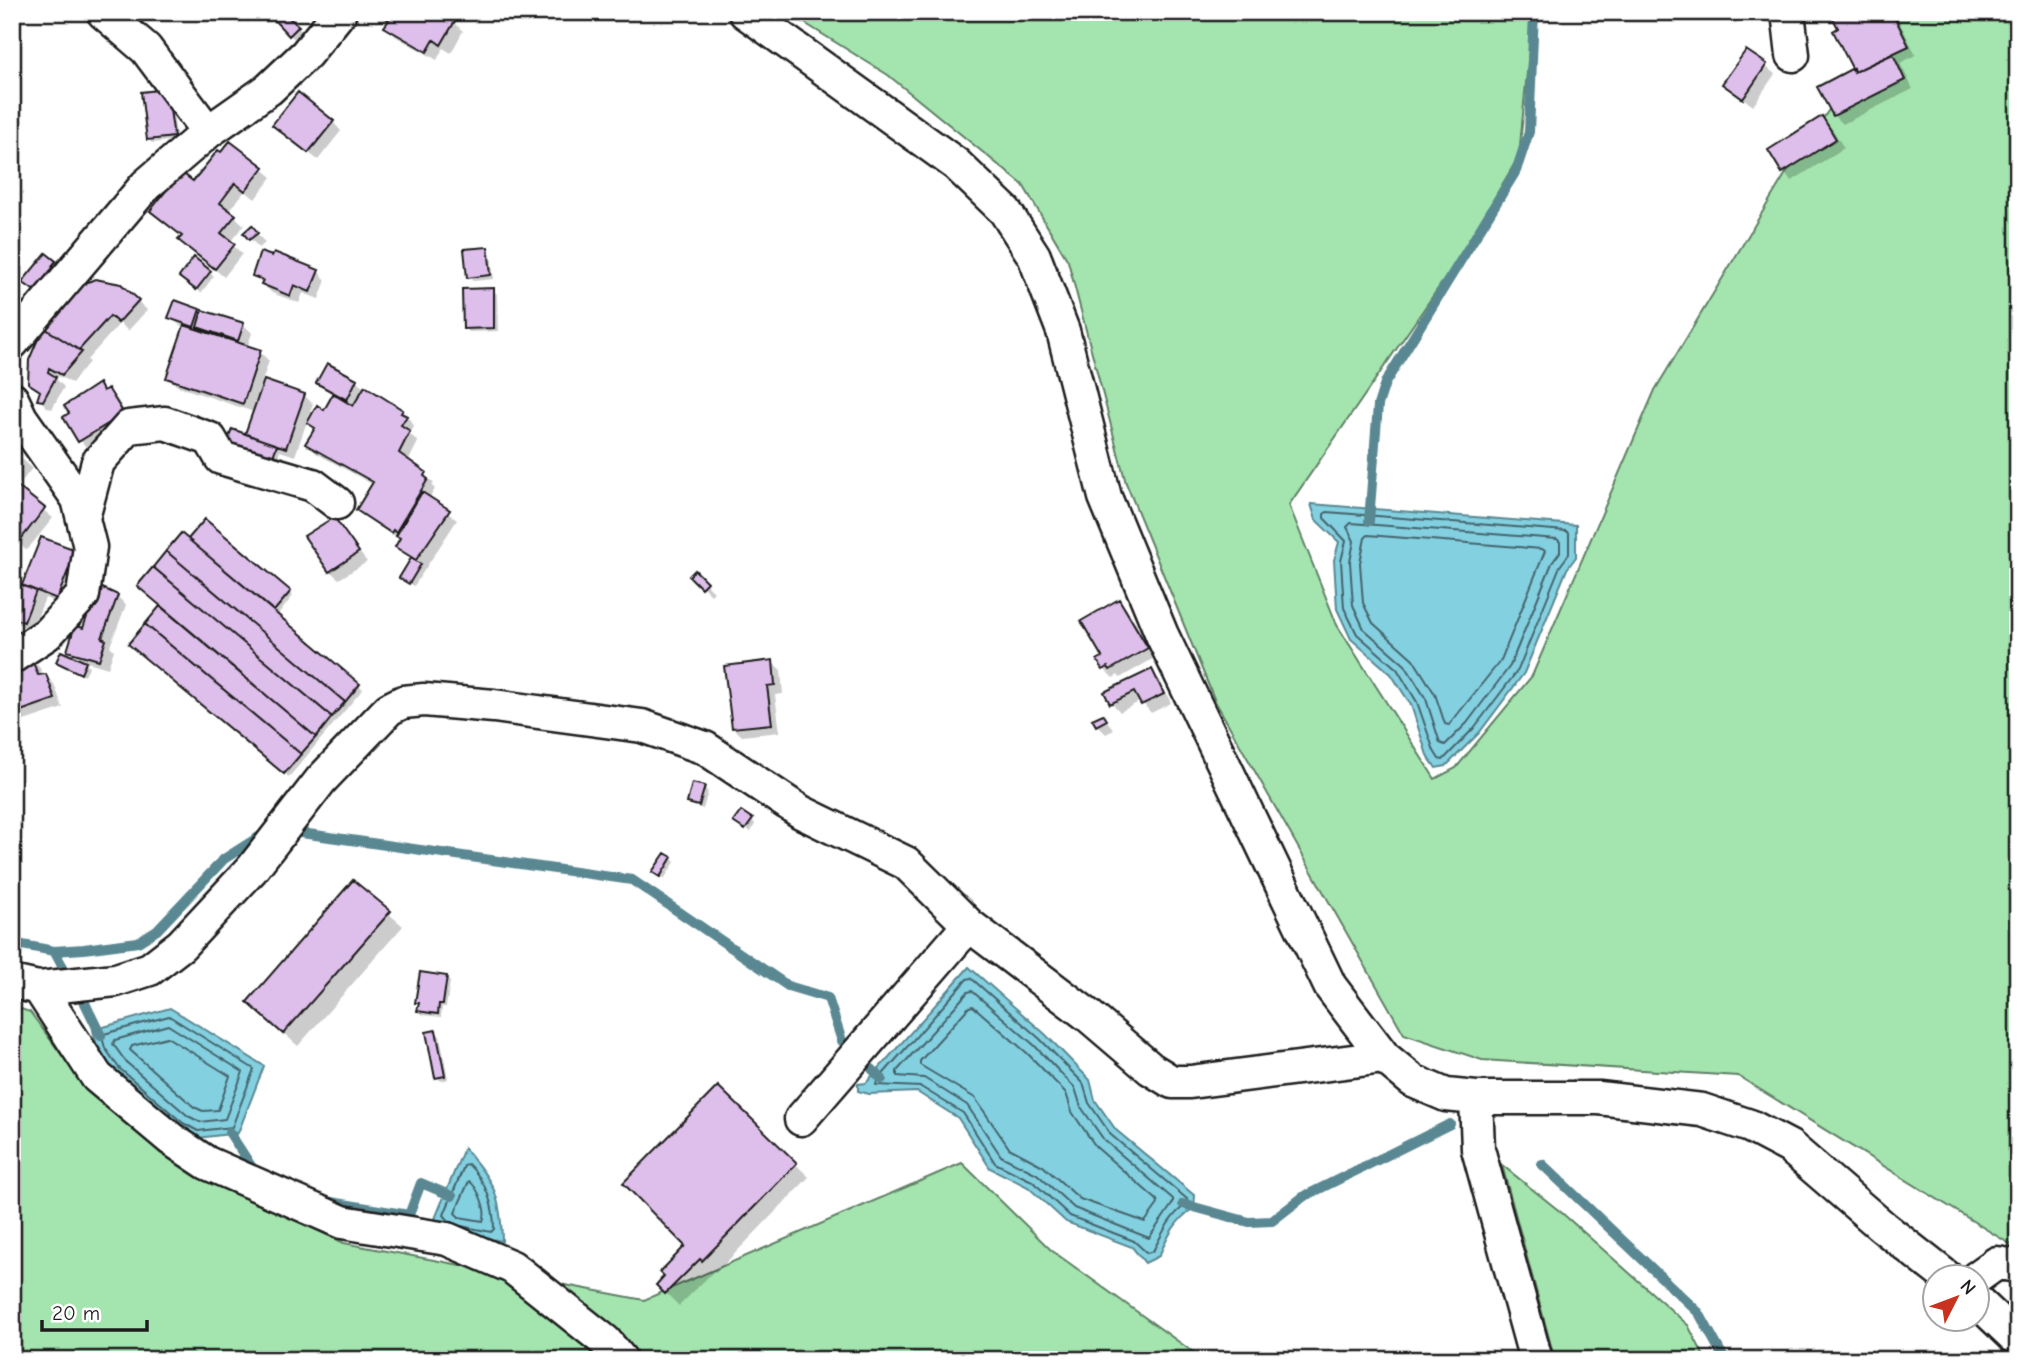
<svg xmlns="http://www.w3.org/2000/svg" width="2030" height="1372" font-family="'Comic Neue',sans-serif">
<style>
.green{fill:#a4e5af;stroke:#608066;stroke-width:2}
.water{fill:#83d0e1;stroke:#5a8892;stroke-width:2}
.shadow{fill:#0003}
.lines{fill:none;stroke-linecap:round;stroke-linejoin:round}
.shore{stroke:#45646b;stroke-width:2}
.stream{stroke:#5a8892;stroke-width:10}
.building{fill:#debeeb;stroke:#1c1c1c;stroke-width:2}
.minor-casing{stroke:#1c1c1c;stroke-width:37}
.minor{stroke:#fff;stroke-width:32}
</style>
<rect width="100%" height="100%" fill="#fff"/>
<filter id="ink" filterUnits="userSpaceOnUse"><feTurbulence type="fractalNoise" baseFrequency=".0143" numOctaves="2"/><feDisplacementMap in="SourceGraphic" scale="14" xChannelSelector="R" yChannelSelector="G"/><feConvolveMatrix kernelMatrix="1 2 1 2 8 2 1 2 1" color-interpolation-filters="sRGB"/></filter>
<g filter="url(#ink)">
<path class="green" d="M 787,12 L 1523,12 L 1532,19 L 1519,156 L 1459,258 L 1289,505 L 1337,625 L 1435,779 L 1456,768 L 1532,676 L 1655,390 L 1789,168 L 1896,12 L 2018,12 L 2018,1249 L 1738,1076 L 1482,1060 L 1404,1034 L 1215,701 L 1126,483 L 1068,261 L 1023,185 L 888,75 Z
M 12,1006 L 30,1012 L 89,1092 L 184,1168 L 344,1243 L 644,1300 L 962,1163 L 1051,1250 L 1204,1360 L 12,1360 Z
M 1502,1165 L 1562,1213 L 1688,1325 L 1706,1360 L 1555,1360 Z"/>
<path class="water" d="M 1311,504 L 1576,525 L 1576,557 L 1567,569 L 1524,673 L 1479,733 L 1446,766 L 1436,768 L 1427,755 L 1411,705 L 1391,674 L 1351,639 L 1337,609 L 1334,560 L 1339,542 L 1316,520 Z
M 969,967 L 1045,1034 L 1090,1080 L 1095,1100 L 1116,1130 L 1195,1196 L 1194,1208 C 1175,1220 1168,1236 1159,1256 L 1145,1263 L 1132,1247 L 1066,1222 L 1028,1187 L 990,1168 L 958,1118 L 917,1092 L 869,1094 L 858,1091 L 858,1084 L 866,1083 Z
M 170,1008 L 264,1066 L 238,1133 L 197,1138 L 179,1129 L 114,1073 L 98,1051 L 93,1030 Z
M 464,1148 C 494,1182 501,1195 502,1241 L 453,1232 L 434,1221 Z"/>
<path class="shadow" d="M 436,12 L 454,23 L 463,31 L 451,53 L 443,48 L 437,60 L 395,36 L 387,27 L 389,22 L 379,13 Z
M 1832,12 L 1897,12 L 1895,13 L 1916,55 L 1900,63 L 1913,89 L 1843,124 L 1834,115 L 1855,69 Z
M 284,13 L 301,31 L 294,39 L 276,20 Z
M 1747,52 L 1775,74 L 1753,106 L 1725,84 Z
M 170,95 L 177,140 L 152,143 L 148,139 Z
M 1822,118 L 1831,127 L 1844,148 L 1792,181 L 1783,172 Z
M 333,122 L 341,131 L 318,160 L 283,133 Z
M 231,143 L 272,177 L 255,199 L 245,191 L 229,211 L 244,225 L 230,242 L 242,254 L 224,277 L 180,240 L 183,237 L 194,184 Z
M 252,227 L 265,243 L 259,248 L 245,233 Z
M 487,249 L 491,253 L 494,279 L 473,281 L 469,277 Z
M 195,260 L 214,276 L 201,293 L 186,280 Z
M 318,271 L 326,280 L 319,299 L 303,293 L 299,303 L 272,293 L 254,275 Z
M 121,285 L 147,310 L 128,331 L 120,323 L 87,360 L 89,362 L 72,383 L 58,376 L 57,380 L 64,387 L 52,409 L 48,408 L 39,399 L 41,393 L 30,382 L 46,331 Z
M 493,290 L 497,294 L 498,331 L 469,332 L 465,328 Z
M 12,292 L 26,304 L 12,324 Z
M 199,310 L 203,314 L 243,324 L 252,333 L 247,348 L 260,352 L 269,361 L 262,381 L 304,395 L 313,404 L 295,456 L 280,451 L 275,465 L 246,436 L 254,412 L 177,386 L 168,377 L 184,328 L 170,318 Z
M 356,380 L 365,389 L 401,412 L 410,420 L 414,426 L 410,434 L 418,442 L 408,462 L 434,483 L 432,486 L 435,489 L 429,499 L 457,520 L 414,586 L 406,581 L 412,559 L 397,546 L 401,540 L 367,518 L 358,510 L 374,485 L 316,453 L 307,444 L 316,430 L 309,423 L 325,413 L 334,395 L 318,383 Z
M 99,386 L 105,392 L 108,390 L 117,399 L 132,423 L 88,449 L 80,440 Z
M 12,450 L 32,468 L 19,485 L 12,480 Z
M 12,485 L 53,518 L 27,550 L 12,538 Z
M 334,519 L 367,562 L 339,579 L 330,571 Z
M 181,536 L 290,593 L 293,596 L 277,616 L 363,689 L 289,777 L 131,643 L 162,606 Z
M 42,539 L 75,552 L 66,607 L 45,598 L 32,630 L 15,623 L 12,629 L 12,563 L 19,570 L 14,584 L 23,588 Z
M 695,573 L 714,592 L 711,595 L 692,576 Z
M 117,596 L 126,605 L 110,646 L 114,650 L 108,668 L 81,660 L 89,667 L 85,676 L 62,666 L 58,662 L 79,661 L 69,650 Z
M 1119,601 L 1128,610 L 1156,657 L 1120,678 L 1118,675 L 1113,678 L 1104,669 L 1105,658 Z
M 31,659 L 40,668 L 43,676 L 45,675 L 54,684 L 63,708 L 12,725 L 12,666 Z
M 772,662 L 781,670 L 783,694 L 775,695 L 780,732 L 742,736 L 733,728 Z
M 1151,671 L 1160,680 L 1171,703 L 1151,713 L 1141,701 L 1120,712 L 1112,703 Z
M 1103,716 L 1114,730 L 1106,734 L 1097,725 Z
M 704,788 L 708,792 L 703,809 L 693,806 L 689,802 Z
M 752,820 L 755,824 L 751,832 L 737,823 Z
M 671,858 L 675,862 L 664,879 L 659,875 Z
M 353,883 L 403,926 L 298,1046 L 263,1015 Z
M 446,978 L 450,982 L 446,1007 L 442,1007 L 441,1017 L 423,1015 L 419,1011 L 420,1005 L 417,1002 Z
M 436,1032 L 440,1036 L 448,1079 L 441,1081 L 437,1077 Z
M 718,1089 L 809,1177 L 716,1273 L 714,1271 L 679,1306 L 658,1285 L 688,1246 Z"/>
<g class="lines">
<path class="shore" d="M 1327,512 L 1566,531 L 1569,533 L 1569,554 L 1560,566 L 1518,670 L 1474,728 L 1443,760 L 1439,759 L 1434,751 L 1417,702 L 1397,669 L 1357,634 L 1344,608 L 1341,561 L 1346,541 L 1324,518 L 1324,514 Z
M 1351,523 L 1557,539 L 1560,542 L 1560,552 L 1552,563 L 1510,666 L 1467,723 L 1445,745 L 1440,743 L 1426,699 L 1405,665 L 1364,629 L 1353,605 L 1350,562 L 1354,541 L 1347,527 Z
M 1368,535 L 1542,549 L 1545,551 L 1501,660 L 1449,725 L 1445,724 L 1435,694 L 1413,659 L 1373,623 L 1363,603 L 1360,563 L 1365,538 Z
M 971,978 L 1040,1039 L 1083,1083 L 1089,1103 L 1111,1135 L 1187,1199 L 1187,1204 C 1169,1216 1163,1233 1153,1251 L 1147,1253 L 1134,1241 L 1070,1216 L 1032,1181 L 995,1163 L 963,1113 L 921,1087 L 876,1085 L 877,1081 L 967,979 Z
M 972,991 L 1034,1045 L 1075,1088 L 1081,1107 L 1104,1140 L 1173,1199 L 1173,1203 L 1149,1238 L 1074,1208 L 1037,1174 L 1001,1156 L 967,1105 L 924,1078 L 897,1076 L 897,1071 L 968,992 Z
M 973,1006 L 1027,1053 L 1066,1093 L 1072,1112 L 1096,1147 L 1157,1200 L 1158,1204 L 1145,1222 L 1080,1199 L 1043,1166 L 1009,1148 L 975,1098 L 920,1065 L 920,1061 L 969,1007 Z
M 169,1016 L 254,1069 L 232,1127 L 198,1131 L 183,1123 L 119,1068 L 105,1048 L 102,1037 L 104,1034 Z
M 168,1025 L 243,1072 L 225,1119 L 200,1122 L 188,1116 L 126,1062 L 113,1044 L 115,1040 Z
M 167,1037 L 230,1076 L 218,1110 L 203,1111 L 194,1107 L 130,1050 L 132,1046 Z
M 469,1181 C 478,1187 488,1211 483,1221 L 459,1217 L 455,1213 Z
M 450,1222 L 444,1215 L 464,1166 L 468,1164 C 486,1181 494,1205 494,1229 L 491,1232 L 461,1226"/>
<path class="stream" d="M 1369,521 L 1378,405 L 1385,383 L 1516,171 L 1529,132 L 1534,12
M 287,831 L 632,880 L 788,986 L 828,998 L 842,1041
M 12,943 L 54,951 L 84,949 L 138,942 L 157,930 L 224,859 L 265,833
M 54,951 L 67,974
M 84,1001 L 101,1036
M 872,1069 L 882,1079
M 229,1132 L 253,1169 L 261,1173
M 1542,1164 L 1699,1313 L 1725,1360
M 331,1202 L 409,1215 L 421,1183 L 452,1196
M 1183,1204 L 1249,1222 L 1272,1221 L 1303,1197 L 1450,1124"/>
</g>
<path class="building" d="M 282,12 L 299,26 L 289,36 L 274,20 Z
M 440,12 L 455,21 L 441,45 L 434,40 L 427,52 L 384,27 L 389,20 L 377,13 Z
M 1830,12 L 1892,12 L 1909,46 L 1854,72 L 1833,31 L 1838,28 Z
M 1746,50 L 1767,64 L 1743,99 L 1722,84 Z
M 1893,54 L 1905,80 L 1833,116 L 1817,87 L 1853,68 L 1854,72 Z
M 167,89 L 174,137 L 147,140 L 141,92 Z
M 298,92 L 334,121 L 308,153 L 272,125 Z
M 1822,116 L 1836,139 L 1782,173 L 1768,150 Z
M 230,141 L 264,167 L 245,191 L 235,183 L 220,203 L 236,215 L 221,233 L 235,244 L 215,269 L 178,240 L 182,236 L 150,211 L 181,172 L 193,181 L 218,150 L 221,152 Z
M 252,225 L 258,233 L 249,240 L 243,233 Z
M 488,247 L 491,275 L 467,278 L 464,249 Z
M 260,252 L 272,256 L 274,252 L 319,270 L 310,292 L 294,285 L 290,296 L 261,284 L 263,280 L 252,276 Z
M 46,253 L 56,261 L 52,266 L 55,269 L 36,292 L 22,282 Z
M 194,257 L 211,271 L 196,290 L 179,277 Z
M 95,279 L 121,284 L 139,300 L 118,323 L 110,316 L 79,350 L 46,329 L 50,324 L 48,322 L 83,284 Z
M 494,288 L 494,328 L 463,329 L 462,289 Z
M 175,300 L 200,309 L 194,327 L 168,318 Z
M 202,310 L 244,323 L 238,341 L 197,327 Z
M 184,325 L 261,350 L 243,404 L 166,378 Z
M 43,327 L 82,352 L 62,375 L 49,368 L 48,372 L 56,377 L 43,401 L 37,400 L 40,391 L 28,383 L 29,360 Z
M 327,363 L 357,379 L 347,400 L 316,383 Z
M 264,380 L 305,394 L 286,448 L 245,434 Z
M 99,383 L 103,391 L 108,388 L 124,414 L 78,442 L 63,417 L 69,413 L 64,406 Z
M 365,386 L 403,410 L 401,413 L 407,416 L 401,425 L 410,431 L 399,453 L 426,472 L 424,476 L 428,479 L 396,532 L 393,530 L 391,533 L 356,510 L 373,482 L 305,444 L 315,428 L 307,423 L 317,405 L 324,410 L 333,394 L 353,406 Z
M 232,429 L 277,445 L 271,462 L 226,446 Z
M 12,447 L 20,453 L 12,463 Z
M 12,482 L 45,508 L 18,543 L 12,538 Z
M 422,492 L 450,510 L 416,560 L 395,547 L 400,538 L 396,536 Z
M 334,517 L 359,552 L 329,572 L 304,536 Z
M 205,519 L 291,591 L 274,611 L 188,539 Z
M 181,533 L 360,684 L 345,702 L 166,551 Z
M 41,537 L 76,550 L 57,599 L 22,585 Z
M 166,551 L 345,702 L 332,717 L 153,567 Z
M 411,558 L 421,564 L 409,584 L 399,578 Z
M 153,567 L 332,717 L 316,737 L 137,586 Z
M 695,570 L 707,582 L 701,588 L 689,576 Z
M 12,581 L 36,591 L 24,622 L 12,618 Z
M 98,586 L 118,595 L 102,638 L 106,640 L 99,660 L 67,651 L 75,625 L 83,628 Z
M 1119,599 L 1148,648 L 1110,670 L 1108,667 L 1103,670 L 1097,660 L 1102,657 L 1081,621 Z
M 160,606 L 316,737 L 301,754 L 145,624 Z
M 145,624 L 301,754 L 284,774 L 128,644 Z
M 61,651 L 86,662 L 81,674 L 56,662 Z
M 31,657 L 38,675 L 46,674 L 55,699 L 12,714 L 12,664 Z
M 773,660 L 775,685 L 767,686 L 772,724 L 732,728 L 724,666 Z
M 1152,669 L 1164,694 L 1141,705 L 1134,692 L 1110,704 L 1104,692 Z
M 1103,714 L 1107,720 L 1096,726 L 1092,719 Z
M 692,783 L 705,786 L 699,806 L 687,803 Z
M 741,811 L 753,819 L 745,830 L 733,822 Z
M 665,853 L 672,857 L 660,877 L 652,872 Z
M 353,880 L 391,911 L 283,1034 L 247,1002 Z
M 420,972 L 447,976 L 443,1004 L 439,1004 L 438,1014 L 417,1011 L 419,1003 L 415,1003 Z
M 436,1030 L 445,1076 L 435,1078 L 426,1032 Z
M 718,1086 L 797,1163 L 702,1261 L 700,1259 L 665,1294 L 656,1285 L 664,1276 L 660,1272 L 685,1246 L 623,1183 Z"/>
<g class="lines">
<g class="minor-casing">
<path id="minor" d="M 103,12 L 146,49 L 208,132
M 745,12 L 956,164 L 1005,211 L 1034,256 L 1063,331 L 1105,497 L 1162,635 L 1330,986 L 1384,1057 L 1413,1081 L 1446,1095 L 1476,1098 L 1599,1098 L 1702,1110 L 1750,1126 L 1790,1147 L 1883,1227 L 1948,1278
M 1788,12 L 1793,55
M 12,343 L 146,185 L 208,132 L 269,89 L 306,54 L 340,12
M 12,399 L 21,418 L 78,499 L 90,547 L 83,595 L 47,634 L 12,657
M 83,518 L 98,462 L 129,427 L 165,423 L 210,439 L 221,458 L 313,485 L 337,503
M 12,982 L 39,988 L 116,980 L 150,969 L 181,945 L 252,869 L 321,780 L 389,709 L 403,702 L 424,700 L 494,706 L 642,726 L 705,748 L 801,812 L 906,863 L 969,925 L 1089,1016 L 1151,1069 L 1172,1082 L 1190,1082 L 1384,1057
M 39,988 L 97,1077 L 171,1139 L 207,1163 L 342,1222 L 447,1239 L 512,1267 L 605,1341 L 621,1360
M 1476,1098 L 1478,1149 L 1536,1360
M 801,1119 L 969,925
M 1976,1278 L 1997,1263 L 2018,1266
M 1978,1302 L 2018,1340"/>
</g>
<use href="#minor" class="minor"/>
</g>
</g>
<rect width="2030" height="1372" fill="none" stroke="#fff" stroke-width="42"/>
<rect x="21" y="21" width="1988" height="1330" fill="none" stroke="#1c1c1c" stroke-width="2.5" filter="url(#ink)"/>
<g transform="translate(1956 1298) rotate(48)"><circle r="33" fill="#ffffff" stroke="#a4a4a4" stroke-width="2"/>
<path d="M0-5L12 26L0 18L-12 26Z" fill="#c8321e"/>
<text y="-10" font-size="19" font-weight="bold" text-anchor="middle" fill="#1c1c1c">N</text>
</g>
<path d="M42 1320v10h105v-10" fill="none" stroke="#1c1c1c" stroke-width="3.5"/>
<text x="52" y="1320" font-size="21" fill="#1c1c1c" stroke="#ffffff" stroke-width="5" paint-order="stroke">20 m</text>
</svg>
